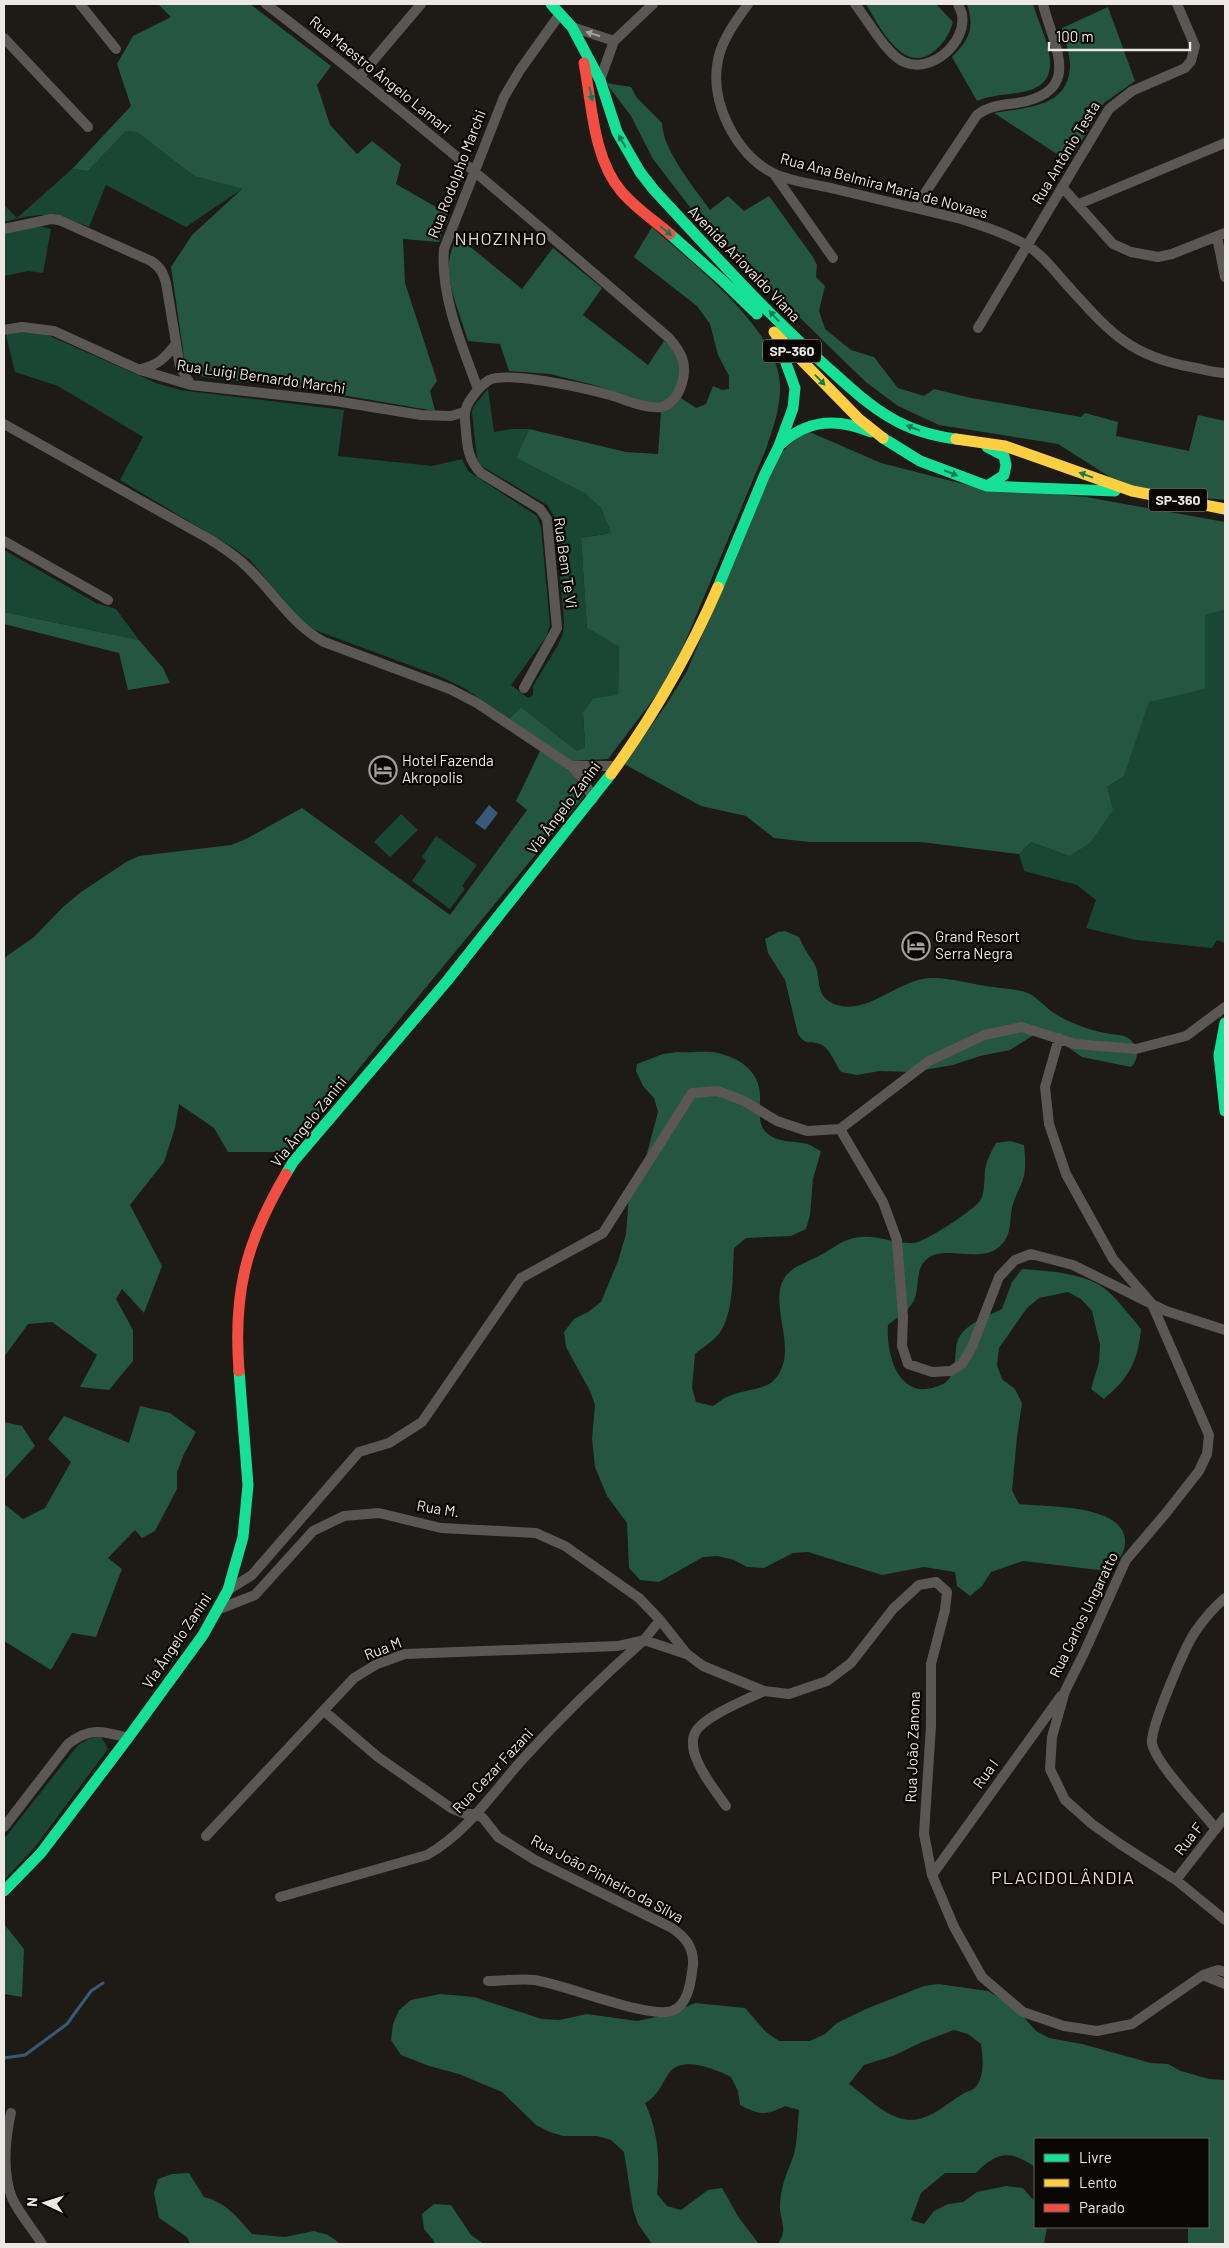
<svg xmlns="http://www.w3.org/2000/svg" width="1229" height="2248" font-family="Barlow,sans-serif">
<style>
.green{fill:#1a4635}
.forest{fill:#245642;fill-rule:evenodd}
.water{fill:#385a79}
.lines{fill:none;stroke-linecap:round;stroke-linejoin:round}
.stream{stroke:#385a79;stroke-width:3}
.street{stroke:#5a5754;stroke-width:10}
.fast{stroke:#16e098;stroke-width:11}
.slow{stroke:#ffcf43;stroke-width:11}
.jam{stroke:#f24e42;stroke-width:11}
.oneway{fill:#a4a09c}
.oneway2{fill:#107e55}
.labels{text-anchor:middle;stroke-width:4.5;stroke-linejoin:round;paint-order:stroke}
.shield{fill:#090604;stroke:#a9a4a1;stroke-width:1}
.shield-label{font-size:14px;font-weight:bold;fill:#eee8e4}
.street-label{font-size:15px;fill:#eee8e4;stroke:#090604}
.poi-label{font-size:15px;fill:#eee8e4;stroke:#090604;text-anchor:start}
.quarter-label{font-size:18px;letter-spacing:1px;fill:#e8dcd3;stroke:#090604}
</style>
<rect width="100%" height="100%" fill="#1e1a16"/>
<path class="green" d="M 126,131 L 137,132 L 194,176 L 242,189 L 186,227 L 106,185 L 89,227 C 51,212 43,212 4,222 L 4,205 L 17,218 L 72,169 L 88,171 Z
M 39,226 L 51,229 L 43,273 L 28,271 L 4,276 L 4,234 Z
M 23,331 L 43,333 L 156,383 L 180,390 L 344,410 L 338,456 L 432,466 L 462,459 L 468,471 L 537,516 L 541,527 L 550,625 L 546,637 L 511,685 L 528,698 L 533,695 L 533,686 L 558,645 L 563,633 L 564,622 L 556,530 L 554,516 L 547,505 L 480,465 L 477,459 L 472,412 L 473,407 L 488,389 L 494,432 L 510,429 L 529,429 L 516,458 L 584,493 L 601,508 L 611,533 L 581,538 L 587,628 L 619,647 L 618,696 L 593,698 L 583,712 L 585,747 L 577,751 L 521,707 L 509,719 L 464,688 L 439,676 L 315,630 L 300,619 L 250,560 L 232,547 L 120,480 L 143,437 L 58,386 L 15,372 L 6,335 Z
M 4,550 L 96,603 L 116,609 L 139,640 L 4,612 Z
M 1225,610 L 1225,943 L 1217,940 L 1212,948 L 1136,940 L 1086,928 L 1096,900 L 1077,885 L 1024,871 L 1019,854 L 1031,842 L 1069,856 L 1107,787 L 1124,776 L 1149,701 L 1205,689 L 1205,615 Z
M 401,814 L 418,830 L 390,857 L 374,842 Z
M 436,836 L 477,865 L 462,886 L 465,889 L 450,909 L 412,881 L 426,861 L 422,857 Z
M 101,1736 L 108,1749 L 35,1847 L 4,1880 L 4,1839 L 78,1745 L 89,1739 Z"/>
<path class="forest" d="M 158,4 L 250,4 L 331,66 L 317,85 L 330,125 L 357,154 L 372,141 L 401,164 L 396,184 L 448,214 L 439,242 L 403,239 L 405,283 L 437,381 L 430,391 L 435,411 L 307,389 L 204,377 L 194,373 L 185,364 L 171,267 L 192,235 L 242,189 L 194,176 L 137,132 L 126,131 L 88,171 L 72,169 L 131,106 L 117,64 L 133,36 L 171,17 Z
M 866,4 L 936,4 L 953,22 C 949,35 943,45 932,53 C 902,74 878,24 866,4 Z
M 967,4 L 1033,4 C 1040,30 1071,80 1027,91 C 1010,95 994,94 977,101 L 952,57 C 969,40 975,28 967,4 Z
M 1108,7 L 1135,81 L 1104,103 L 1069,162 L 994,113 C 1026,107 1071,108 1070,63 C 1069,52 1065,39 1062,28 Z
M 606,83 L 631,87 L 637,98 L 662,123 C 663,151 694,187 710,210 L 728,196 L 744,211 L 769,196 L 813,257 L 817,265 L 816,277 L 825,286 L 819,311 L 825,329 L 851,350 L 874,357 L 898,388 L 924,396 L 934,389 L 971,398 L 1081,417 L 1085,413 L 1118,422 L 1116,436 L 1189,451 L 1198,415 L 1225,421 L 1225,500 L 1132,491 L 1058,444 L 939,425 L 898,406 L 867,383 L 847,364 L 696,215 L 653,159 L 631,116 Z
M 652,227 C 691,263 778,328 780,385 C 781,407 773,428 766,449 L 680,654 L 661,689 L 608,759 L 572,761 L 509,719 L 521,707 L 577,751 L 585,747 L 583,712 L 593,698 L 618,695 L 619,647 L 587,628 L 581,538 L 611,533 L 601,508 L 584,493 L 516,458 L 529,429 L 626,452 L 658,454 L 661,412 L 675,406 L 681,398 L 696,408 L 706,404 L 713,386 L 722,390 L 729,389 L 729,376 L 718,355 L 710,324 L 697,306 L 634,257 Z
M 457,236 L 522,289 L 553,248 L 602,288 L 583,315 L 648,365 L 664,341 C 671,347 676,351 679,359 C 684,370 678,392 669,400 C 664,404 659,403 654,404 L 594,385 L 550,374 L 509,371 L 500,344 L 468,341 C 462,319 446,284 449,262 C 450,252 454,244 457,236 Z
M 805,430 L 881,463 L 971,486 L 1086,497 L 1225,522 L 1225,610 L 1205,615 L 1205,689 L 1149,702 L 1124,776 L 1107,787 L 1113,810 L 1090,843 L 1069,856 L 1031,842 L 1019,854 L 920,842 L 809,842 L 774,838 L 746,816 L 701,806 L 624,764 L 666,705 L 687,671 L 770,474 L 782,452 Z
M 4,612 L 139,640 L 163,668 L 170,683 L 128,690 L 119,653 L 4,624 Z
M 540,751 C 559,764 578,772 584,796 L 290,1152 L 228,1152 L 214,1128 L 179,1104 L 175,1128 L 164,1162 L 130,1205 L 162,1266 L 144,1313 L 122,1289 L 116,1299 L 133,1330 L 133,1361 L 109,1390 L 80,1387 L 97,1355 L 52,1322 L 28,1324 L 4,1357 L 4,958 L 34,937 L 63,907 L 81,892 L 126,862 L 139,856 L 231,845 L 246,839 L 302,808 L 450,915 L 527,810 L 516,801 Z
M 785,931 L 799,937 C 803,947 808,954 814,963 C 822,977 814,994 832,1003 C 866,1019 899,977 933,978 C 954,978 973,985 993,987 C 1004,989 1021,989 1030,994 C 1039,999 1046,1008 1054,1013 C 1073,1025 1097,1033 1119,1035 C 1136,1037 1143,1055 1131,1067 L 1082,1057 L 1060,1042 L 1040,1034 L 1032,1036 L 1010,1050 L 980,1056 L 953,1065 L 912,1072 L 880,1071 L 857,1075 L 841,1072 C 835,1064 831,1050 822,1045 C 812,1039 807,1048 798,1034 L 785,980 L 768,953 L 765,939 L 778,932 Z
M 677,1052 C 688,1053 701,1051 712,1052 C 738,1056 762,1071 760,1100 C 760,1110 758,1122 764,1130 C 776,1144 792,1140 807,1144 C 812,1145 816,1149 821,1151 L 813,1179 L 810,1215 L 806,1229 L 791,1236 L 746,1238 L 734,1248 C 732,1274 735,1311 719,1334 C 713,1341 702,1348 695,1354 L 692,1388 L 696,1402 L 713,1406 C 718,1403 723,1398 729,1396 C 739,1391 764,1389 772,1382 C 803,1354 766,1305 785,1277 C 792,1267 807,1262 817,1257 C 830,1251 839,1241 854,1238 C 876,1233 893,1244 914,1243 C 925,1242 972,1211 980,1201 C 985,1193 984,1180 985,1171 C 986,1161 991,1152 996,1143 L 1010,1141 L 1024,1145 C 1025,1155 1026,1166 1024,1176 C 1022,1185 1016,1194 1013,1204 C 1010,1213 1011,1226 1008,1234 C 992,1274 943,1238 924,1262 C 914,1274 921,1293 911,1305 C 906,1313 895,1319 888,1325 C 886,1349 895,1392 927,1389 C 933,1388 944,1385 948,1380 C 960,1367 951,1345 962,1333 C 972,1321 988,1316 1002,1309 L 1012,1282 L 1022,1269 C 1049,1271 1090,1273 1110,1293 C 1121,1304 1131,1317 1141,1329 C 1138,1361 1129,1378 1104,1399 L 1091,1389 L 1099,1362 L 1100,1345 L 1092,1311 L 1081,1299 L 1068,1292 L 1039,1298 L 1027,1308 L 999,1348 L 997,1365 L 1002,1379 L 1015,1389 L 1022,1403 L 1017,1437 L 1012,1490 L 1019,1504 C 1046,1507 1121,1504 1125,1539 C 1126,1554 1117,1562 1107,1571 L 1023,1561 L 991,1572 L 982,1586 L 970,1596 L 957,1586 L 955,1572 L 924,1567 L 882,1575 L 808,1552 L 793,1553 L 764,1568 L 747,1567 L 734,1560 L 718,1556 L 703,1557 L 659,1582 L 640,1580 L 629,1568 L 627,1523 L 607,1496 L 595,1467 L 592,1439 L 595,1405 L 590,1391 L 566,1347 L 564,1332 L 574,1319 L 588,1312 L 601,1302 L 618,1261 L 626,1234 L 630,1183 L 646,1157 L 658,1112 L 654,1098 L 643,1086 L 636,1071 L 637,1064 L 663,1054 Z
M 140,1406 L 170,1413 L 196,1432 L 184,1454 L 177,1472 L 177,1489 L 155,1531 L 142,1538 L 135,1530 L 108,1558 L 122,1569 L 96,1637 L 72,1633 L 51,1670 L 4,1641 L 4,1504 L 23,1519 L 45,1508 L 71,1462 L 48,1439 L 64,1416 L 129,1443 Z
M 4,1422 L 22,1426 L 35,1446 L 4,1480 Z
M 4,1924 L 24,1949 L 22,1997 L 4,1994 Z
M 938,1984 L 988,1991 L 1015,2007 L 1036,2031 L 1049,2038 L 1082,2044 L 1151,2063 L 1168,2064 L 1181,2071 L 1209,2079 L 1225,2080 L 1225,2244 L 1188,2244 L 1188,2227 L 1208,2227 L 1208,2139 L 1035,2139 L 1035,2167 C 1011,2150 997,2151 976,2173 L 945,2173 L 921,2193 L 911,2220 L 924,2224 L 934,2211 L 948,2204 L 963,2202 L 977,2192 L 1006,2186 L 1023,2188 L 1035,2202 L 1035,2227 L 1047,2227 L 1044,2243 L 1041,2244 L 778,2244 C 789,2228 779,2220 780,2204 C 781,2187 786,2175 792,2160 C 798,2144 797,2127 799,2110 L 785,2106 C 766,2116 759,2115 740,2105 L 738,2091 L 731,2077 C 715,2069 682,2055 669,2073 C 661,2085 658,2096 645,2103 C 659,2133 660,2161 657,2194 L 667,2206 L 681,2210 L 708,2190 L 722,2188 L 739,2218 L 759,2244 L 652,2244 L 638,2224 L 633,2209 L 624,2152 L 611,2140 L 597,2136 L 563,2136 L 550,2132 L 536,2125 L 502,2092 L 459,2074 L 429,2066 L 401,2055 L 391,2040 L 393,2024 L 399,2010 L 411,2000 L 440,1994 L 474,1997 L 542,2019 L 559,2020 L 587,2014 L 637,2021 L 666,2015 L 695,2003 L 745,2008 L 766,2032 L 779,2041 L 810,2041 L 825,2034 L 837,2023 L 866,2009 L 924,1986 ZM 954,2030 L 968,2034 L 981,2044 C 983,2057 985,2077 975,2088 C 971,2091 965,2092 961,2095 C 943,2106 926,2124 903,2119 C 882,2114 866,2096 849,2084 L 864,2065 L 893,2056 L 922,2042 Z
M 189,2173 L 204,2197 C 227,2203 237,2217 252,2234 L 285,2237 L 314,2231 L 328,2235 L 341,2244 L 190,2244 L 187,2237 L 159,2218 L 154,2193 L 158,2179 L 172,2174 Z
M 434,2204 L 451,2205 L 471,2235 L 484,2244 L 434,2244 L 434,2241 L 424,2229 L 422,2214 Z"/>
<path class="water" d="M 489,805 L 498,813 L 485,830 L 475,823 Z"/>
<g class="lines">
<path class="stream" d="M 4,2058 L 25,2055 L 67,2024 L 91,1991 L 103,1983"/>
<path class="street" d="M 80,4 L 116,49
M 266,4 C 405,110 537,224 669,338 C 681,352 688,364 682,383 C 679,393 673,405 661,407 C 643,409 623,398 606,394 C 584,388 508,371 489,380 C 483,384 477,390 473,396 C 467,404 464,410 465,420 C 467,440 466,459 481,473 L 540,509 L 547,519 L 557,628 L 524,688
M 748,4 C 736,21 722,39 718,60 C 709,101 736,155 773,173 C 791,182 815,184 835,189 C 877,199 919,209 961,219 C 983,226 1008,234 1028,246 C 1044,256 1056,273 1068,286 C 1109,331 1129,356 1191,367 C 1203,369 1214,373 1225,373
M 855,4 C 867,19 887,55 904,62 C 931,74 967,43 962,14 C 961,11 959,7 958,4
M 572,27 L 614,41
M 4,38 L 88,127
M 360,76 L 421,4
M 600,80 L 614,41 L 653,4
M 774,174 L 833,258
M 1062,187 L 1113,244 L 1131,252 L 1158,257 L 1172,254 L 1225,233
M 1079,204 L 1225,143
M 915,208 L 977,115 C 988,106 1002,105 1017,103 C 1085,92 1053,46 1043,4
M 4,229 L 51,219 L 59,220 L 151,261 C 160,267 163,272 166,283 L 180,367 L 191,385
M 1217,237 L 1225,277
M 978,328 L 1109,109 L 1132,91 L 1185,68 L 1191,61 L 1195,46 L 1177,4
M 4,330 L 22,327 L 54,331 L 140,370 L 191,385 L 335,401 L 421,415 L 451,416 L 464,412
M 141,369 C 158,365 165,358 175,345
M 478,389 C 462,346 440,295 444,249 L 504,97 L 520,70 L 560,14
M 4,424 L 211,540 C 223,548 236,556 246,566 C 273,591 291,624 324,642 L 450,689 L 477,703 L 571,766 L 583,779 L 593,799
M 4,541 L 108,600
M 571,766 L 615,766
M 1059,1038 L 1045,1087 L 1049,1124 L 1066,1174 L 1113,1259 L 1152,1304 L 1209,1435 L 1207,1454 L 1199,1471 L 1166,1513 L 1126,1560 L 1084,1653 L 1065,1691 L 1052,1737 L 1050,1769 L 1065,1800 L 1092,1824 L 1120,1844 L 1176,1880 L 1225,1920
M 840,1129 L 883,1202 L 897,1240 L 903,1317 L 902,1346 L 908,1364 L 932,1372 L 951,1371 L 962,1364 L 972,1347 L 999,1277 L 1015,1260 L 1031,1254 L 1073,1265 L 1166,1311 L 1225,1330
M 228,1590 L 252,1575 L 359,1452 L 389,1443 L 422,1422 L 521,1278 L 603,1233 L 692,1093 L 718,1091 L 744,1101 L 777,1121 L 807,1131 L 840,1129 L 929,1061 L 984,1035 L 1022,1027 L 1075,1044 L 1136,1049 L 1186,1036 L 1225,1007
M 217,1610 L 255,1595 L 313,1531 L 344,1516 L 379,1513 L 441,1528 L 536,1533 L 565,1546 L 639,1598 L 660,1620 L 687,1654 L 703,1666 L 764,1691 L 789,1694 L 827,1681 L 851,1663 L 893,1609 L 919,1585 L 936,1582 L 947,1592 L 945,1610 L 931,1664 L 931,1726 L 924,1834 L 932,1875 L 954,1927 L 982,1977 L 1023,2012 L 1064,2026 L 1097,2031 L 1132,2024 L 1203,1975 L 1218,1970 L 1225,1972
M 324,1711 L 378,1757 L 451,1808 L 466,1814 L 477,1814 L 483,1818 L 498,1837 L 535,1860 L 672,1928 C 685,1937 694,1947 693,1965 C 691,1980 689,2005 672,2011 C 647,2019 565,1984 534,1980 C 520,1978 503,1981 488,1981
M 726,1806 C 715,1790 700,1772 694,1752 C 693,1747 692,1738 695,1733 C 702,1717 748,1699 764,1691
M 4,1827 L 68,1744 C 90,1727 103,1731 128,1738
M 1216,1829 C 1202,1811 1155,1763 1152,1743 C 1150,1728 1185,1647 1195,1632 C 1204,1619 1213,1608 1225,1598
M 206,1836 L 354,1678 L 377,1664 L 405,1654 L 618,1646 L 644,1640 L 660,1620
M 932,1875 L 1061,1696
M 1176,1880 L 1225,1817
M 280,1897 L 427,1855 C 466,1833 492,1794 521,1761 C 560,1718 601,1678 644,1640 L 686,1654
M 1203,1975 L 1225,1984
M 11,2113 C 5,2139 2,2173 12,2198 C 20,2215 33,2229 42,2244"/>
<path class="fast" d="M 551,4 L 572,27 L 600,80 L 617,132 L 640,172 L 654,190 C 710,250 765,312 826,366 C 847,385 867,404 891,418 C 911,430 933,436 956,439
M 670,234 L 724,282 L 757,314
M 883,438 L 920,461 L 987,486 L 1115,491
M 781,444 C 808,419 838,418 871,432
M 987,447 L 1004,456 L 1006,465 L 1004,475 L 987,486
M 718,587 L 765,474 L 779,446 L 793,408 L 795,388 L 776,335
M 1225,1023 L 1219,1055 L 1225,1111
M 286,1174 L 293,1162 L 447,981 L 611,774
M 4,1891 L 41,1853 L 128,1738 L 203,1635 L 228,1590 L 243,1537 L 248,1485 L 239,1371"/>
<path class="slow" d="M 774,332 L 859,419 L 883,438
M 956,439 L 1005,446 L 1132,491 L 1225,509
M 611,774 C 654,715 689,654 718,587"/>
<path class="jam" d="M 584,63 C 592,104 593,158 621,191 C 635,208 654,220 670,234
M 239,1371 C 233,1292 246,1242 286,1174"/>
</g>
<defs><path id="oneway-solid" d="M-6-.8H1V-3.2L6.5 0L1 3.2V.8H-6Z" transform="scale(1.25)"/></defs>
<use class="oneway" href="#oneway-solid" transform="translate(593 34) rotate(-163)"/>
<g class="oneway2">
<use href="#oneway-solid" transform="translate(591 94) rotate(78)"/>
<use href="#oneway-solid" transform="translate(622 141) rotate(-119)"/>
<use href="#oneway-solid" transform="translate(666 231) rotate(40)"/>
<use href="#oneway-solid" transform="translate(774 316) rotate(-133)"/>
<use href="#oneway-solid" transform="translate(820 380) rotate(46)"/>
<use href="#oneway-solid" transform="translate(913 428) rotate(-159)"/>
<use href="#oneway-solid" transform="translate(951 473) rotate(21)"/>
<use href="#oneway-solid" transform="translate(1086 475) rotate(-160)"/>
</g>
<defs>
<g id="hotel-ring" transform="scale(1.4375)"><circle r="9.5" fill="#090604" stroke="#a5a09c" stroke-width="1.5"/><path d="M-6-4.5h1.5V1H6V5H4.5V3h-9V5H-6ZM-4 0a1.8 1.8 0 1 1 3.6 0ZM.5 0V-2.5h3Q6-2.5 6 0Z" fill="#a5a09c"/></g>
</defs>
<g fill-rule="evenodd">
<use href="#hotel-ring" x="383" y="770"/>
<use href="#hotel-ring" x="916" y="946"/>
</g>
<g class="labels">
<g class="shield">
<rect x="763" y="339.5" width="58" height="23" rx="4"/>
<rect x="1149" y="488.5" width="58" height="23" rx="4"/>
</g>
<g class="shield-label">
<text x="792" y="356">SP-360</text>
<text x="1178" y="505">SP-360</text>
</g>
<g class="street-label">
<text transform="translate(380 75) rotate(39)" y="5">Rua Maestro Ângelo Lamari</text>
<text transform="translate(1066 153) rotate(-59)" y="5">Rua Antônio Testa</text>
<text transform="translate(457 174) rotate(-69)" y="5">Rua Rodolpho Marchi</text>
<text transform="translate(884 186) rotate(15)" y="5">Rua Ana Belmira Maria de Novaes</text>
<text transform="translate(744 264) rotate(46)" y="5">Avenida Ariovaldo Viana</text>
<text transform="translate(261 377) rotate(8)" y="5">Rua Luigi Bernardo Marchi</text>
<text transform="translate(565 563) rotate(82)" y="5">Rua Bem Te Vi</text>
<text transform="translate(564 808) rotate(-53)" y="5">Via Ângelo Zanini</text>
<text transform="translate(309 1122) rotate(-51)" y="5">Via Ângelo Zanini</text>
<text transform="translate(438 1509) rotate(9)" y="5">Rua M.</text>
<text transform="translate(1084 1615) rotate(-64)" y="5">Rua Carlos Ungaratto</text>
<text transform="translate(177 1641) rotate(-56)" y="5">Via Ângelo Zanini</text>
<text transform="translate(383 1649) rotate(-21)" y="5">Rua M</text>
<text transform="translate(913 1747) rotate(-88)" y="5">Rua João Zanona</text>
<text transform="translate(493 1771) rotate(-47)" y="5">Rua Cezar Fazani</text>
<text transform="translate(986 1774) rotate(-54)" y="5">Rua I</text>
<text transform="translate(1189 1839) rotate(-52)" y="5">Rua F</text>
<text transform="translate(607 1879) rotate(28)" y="5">Rua João Pinheiro da Silva</text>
</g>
<g class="poi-label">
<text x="402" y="766">Hotel Fazenda<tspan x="402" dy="17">Akropolis</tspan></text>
<text x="935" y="942">Grand Resort<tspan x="935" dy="17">Serra Negra</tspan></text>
</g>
<g class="quarter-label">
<text x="501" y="245">NHOZINHO</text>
<text x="1063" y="1884">PLACIDOLÂNDIA</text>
</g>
</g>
<rect width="1229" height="2248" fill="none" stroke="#eee8e4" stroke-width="10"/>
<rect x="1034" y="2138" width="175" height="90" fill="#090604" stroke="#65605e"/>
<rect x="1044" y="2154" width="25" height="8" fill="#16e098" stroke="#65605e"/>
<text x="1079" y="2163" font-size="15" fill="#eee8e4">Livre</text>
<rect x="1044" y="2179" width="25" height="8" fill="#ffcf43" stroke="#65605e"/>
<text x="1079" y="2188" font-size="15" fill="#eee8e4">Lento</text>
<rect x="1044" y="2204" width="25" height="8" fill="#f24e42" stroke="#65605e"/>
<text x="1079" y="2213" font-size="15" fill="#eee8e4">Parado</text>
<g transform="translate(45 2203) rotate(274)" stroke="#090604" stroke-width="4" paint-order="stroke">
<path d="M0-4L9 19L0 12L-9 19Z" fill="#eee8e4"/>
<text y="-8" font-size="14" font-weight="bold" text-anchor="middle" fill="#eee8e4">N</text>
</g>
<path d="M1049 42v8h141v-8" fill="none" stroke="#eee8e4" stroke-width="2.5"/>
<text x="1056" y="42" font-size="15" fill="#eee8e4" stroke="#090604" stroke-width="4" paint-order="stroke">100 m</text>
</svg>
